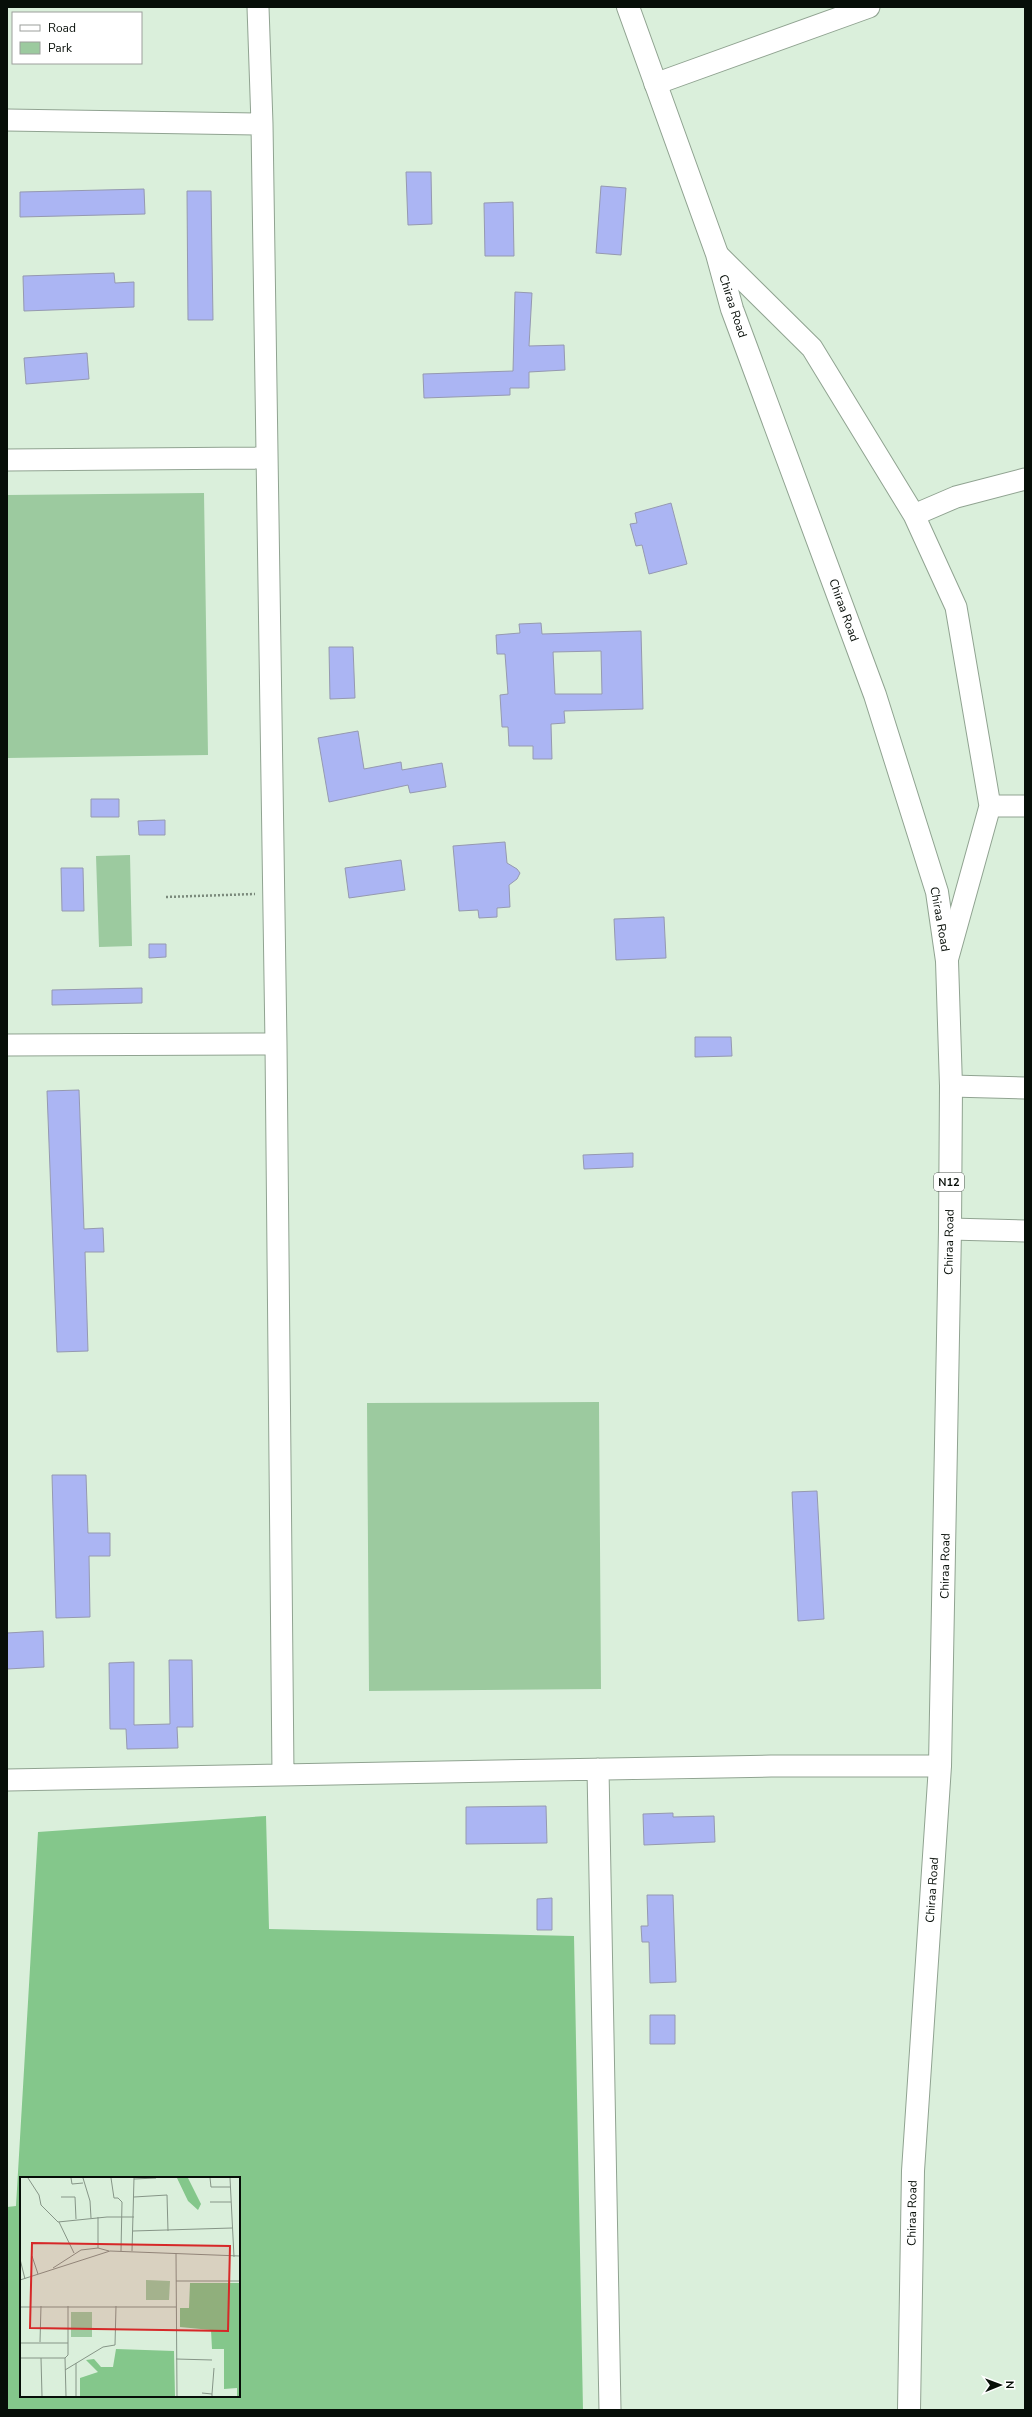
<svg xmlns="http://www.w3.org/2000/svg" width="1032" height="2417" font-family="'Nunito Sans',sans-serif">
<style>
.green{fill:#9cca9f}
.forest{fill:#84c78b;fill-rule:evenodd}
.building{fill:#abb5f3;stroke:#9599b0;fill-rule:evenodd}
.lines{fill:none;stroke-linecap:round;stroke-linejoin:round}
.street-casing{stroke:#90a391;stroke-width:23}
.highway-casing{stroke:#90a391;stroke-width:24}
.path{stroke:#7a897b;stroke-width:2.5;stroke-dasharray:2 2;stroke-linecap:butt}
.street{stroke:#fff;stroke-width:21}
.highway{stroke:#fff;stroke-width:22}
.labels{text-anchor:middle;stroke-width:4;stroke-linejoin:round;paint-order:stroke}
.shield{fill:#fff;stroke:#515652;stroke-width:1}
.shield-label{font-size:11px;font-weight:bold;fill:#070e08}
.street-label{font-size:12px;fill:#070e08;stroke:#fff}
.inset-road{fill:none;stroke:#869587;stroke-width:1}
.view{fill:#d62828;fill-opacity:0.15;stroke:#d62828;stroke-width:2}
.inset-edge{fill:none;stroke:#070e08;stroke-width:2}
</style>
<rect width="100%" height="100%" fill="#daefdb"/>
<path class="green" d="M 204,493 L 208,755 L 7,758 L 7,495 Z
M 130,855 L 132,946 L 99,947 L 96,856 Z
M 599,1402 L 601,1689 L 369,1691 L 367,1403 Z"/>
<path class="forest" d="M 266,1816 L 269,1929 L 574,1936 L 583,2410 L 7,2410 L 7,2207 L 16,2206 L 38,1832 ZM 21,2178 L 239,2178 L 239,2396 L 21,2396 Z"/>
<path class="building" d="M 406,172 L 431,172 L 432,224 L 408,225 Z
M 601,186 L 626,188 L 621,255 L 596,253 Z
M 144,189 L 145,214 L 20,217 L 20,192 Z
M 187,191 L 211,191 L 213,320 L 188,320 Z
M 513,202 L 514,256 L 485,256 L 484,203 Z
M 114,273 L 115,283 L 134,282 L 134,307 L 24,311 L 23,276 Z
M 515,292 L 532,293 L 529,346 L 564,345 L 565,370 L 529,372 L 529,388 L 510,388 L 510,395 L 424,398 L 423,374 L 513,371 Z
M 87,353 L 89,379 L 26,384 L 24,358 Z
M 671,503 L 687,564 L 649,574 L 642,545 L 636,546 L 630,524 L 637,523 L 635,513 Z
M 541,623 L 542,634 L 641,631 L 643,709 L 564,711 L 565,723 L 551,724 L 552,759 L 533,759 L 533,746 L 509,746 L 508,727 L 502,727 L 500,695 L 508,694 L 505,654 L 497,654 L 496,635 L 520,633 L 519,624 ZM 601,651 L 602,694 L 555,694 L 553,652 Z
M 329,647 L 353,647 L 355,698 L 330,699 Z
M 358,731 L 364,769 L 401,762 L 402,770 L 442,763 L 446,787 L 410,793 L 408,785 L 329,802 L 318,738 Z
M 91,799 L 119,799 L 119,817 L 91,817 Z
M 165,820 L 165,835 L 139,835 L 138,821 Z
M 505,842 L 507,863 L 517,869 L 520,873 L 517,879 L 509,885 L 510,907 L 497,908 L 497,917 L 479,918 L 478,910 L 459,911 L 453,846 Z
M 401,860 L 405,890 L 349,898 L 345,868 Z
M 61,868 L 83,868 L 84,911 L 62,911 Z
M 664,917 L 666,958 L 616,960 L 614,919 Z
M 149,944 L 166,944 L 166,957 L 149,958 Z
M 142,988 L 142,1003 L 52,1005 L 52,990 Z
M 695,1037 L 731,1037 L 732,1056 L 695,1057 Z
M 79,1090 L 84,1229 L 103,1228 L 104,1252 L 85,1252 L 88,1351 L 57,1352 L 47,1091 Z
M 633,1153 L 633,1167 L 584,1169 L 583,1155 Z
M 52,1475 L 86,1475 L 88,1533 L 110,1533 L 110,1556 L 89,1556 L 90,1617 L 56,1618 Z
M 817,1491 L 824,1619 L 798,1621 L 792,1492 Z
M 43,1631 L 44,1667 L 7,1669 L 7,1633 Z
M 169,1660 L 192,1660 L 193,1727 L 177,1727 L 178,1748 L 127,1749 L 126,1729 L 110,1729 L 109,1663 L 134,1662 L 134,1725 L 170,1724 Z
M 546,1806 L 547,1843 L 466,1844 L 466,1807 Z
M 673,1813 L 673,1817 L 714,1816 L 715,1842 L 644,1845 L 643,1814 Z
M 647,1895 L 673,1895 L 676,1982 L 650,1983 L 649,1942 L 642,1942 L 641,1926 L 648,1926 Z
M 552,1898 L 552,1930 L 537,1930 L 537,1899 Z
M 650,2015 L 675,2015 L 675,2044 L 650,2044 Z"/>
<g class="lines">
<g class="street-casing">
<path id="street" d="M 258,7 L 262,124 L 276,1044 L 283,1774
M 655,84 L 869,7
M 7,120 L 262,124
M 717,254 L 812,348 L 914,515 L 956,607 L 990,806 L 947,961
M 7,460 L 267,458
M 914,515 L 956,497 L 1025,479
M 990,806 L 1025,806
M 7,1045 L 276,1044
M 951,1086 L 1025,1088
M 950,1229 L 1025,1231
M 598,1769 L 610,2410
M 7,1780 L 771,1766 L 940,1766"/>
</g>
<g class="highway-casing">
<path id="highway" d="M 628,7 L 717,254 L 732,309 L 875,695 L 937,892 L 947,961 L 951,1086 L 950,1229 L 940,1766 L 913,2171 L 909,2410"/>
</g>
<path class="path" d="M 166,897 L 255,894"/>
<use href="#street" class="street"/>
<use href="#highway" class="highway"/>
</g>
<g class="labels">
<rect class="shield" x="934" y="1173" width="30" height="18" rx="3"/>
<g class="shield-label">
<text x="949" y="1186">N12</text>
</g>
<g class="street-label">
<text transform="translate(733 306) rotate(72)" y="4">Chiraa Road</text>
<text transform="translate(844 610) rotate(70)" y="4">Chiraa Road</text>
<text transform="translate(940 919) rotate(80)" y="4">Chiraa Road</text>
<text transform="translate(949 1242) rotate(-89)" y="4">Chiraa Road</text>
<text transform="translate(945 1566) rotate(-89)" y="4">Chiraa Road</text>
<text transform="translate(932 1890) rotate(-86)" y="4">Chiraa Road</text>
<text transform="translate(912 2213) rotate(-89)" y="4">Chiraa Road</text>
</g>
</g>
<g transform="translate(20 2177)">
<rect width="220" height="220" fill="#daefdb"/>
<path d="M 126,103 L 150,104 L 149,123 L 126,123 ZM 51,135 L 72,135 L 72,160 L 51,160 Z" fill="#9cca9f"/>
<path d="M 157,1 L 168,1 L 181,27 L 178,33 L 168,24 ZM 170,106 L 220,106 L 220,219 L 217,219 L 217,211 L 204,212 L 204,172 L 192,172 L 191,153 L 160,150 L 160,131 L 169,131 ZM 96,172 L 154,174 L 155,219 L 60,219 L 60,201 L 78,195 L 66,183 L 74,182 L 81,190 L 93,190 Z" fill="#84c78b"/>
<path class="inset-road" d="M 8,1 L 19,18 L 21,28 L 38,45 L 87,40 L 114,40M 51,1 L 52,7 L 63,6M 63,1 L 70,24 L 71,41M 91,1 L 94,21 L 98,21 L 102,25 L 101,74M 190,1 L 191,10 L 210,10M 210,1 L 214,80M 114,2 L 136,1M 41,20 L 55,20 L 56,42M 114,20 L 147,18 L 148,54M 190,25 L 211,25M 78,40 L 78,71M 39,45 L 54,76M 113,54 L 212,51M 112,74 L 114,1M 156,76 L 157,219M 12,79 L 18,97M 0,82 L 5,102M 33,91 L 61,73 L 78,71 L 89,74M 0,103 L 90,74 L 220,79M 156,104 L 220,104M 0,130 L 156,130M 20,165 L 21,129M 0,166 L 48,166 L 48,129M 0,181 L 45,181 L 48,178 L 48,166M 21,181 L 22,219M 45,181 L 46,219M 156,182 L 192,183M 56,186 L 56,219M 45,193 L 83,170 L 95,168 L 96,129M 182,216 L 192,217 L 192,219M 192,217 L 194,191"/>
<path class="view" d="M 12,66 L 210,69 L 208,154 L 10,151 Z"/>
<rect width="220" height="220" class="inset-edge"/>
</g>
<rect width="1032" height="2417" fill="none" stroke="#070e08" stroke-width="16"/>
<rect x="12" y="12" width="130" height="52" fill="#ffffff" stroke="#9c9f9c"/>
<rect x="20" y="25" width="20" height="6" fill="#ffffff" stroke="#9c9f9c"/>
<text x="48" y="32" font-size="12" fill="#070e08">Road</text>
<rect x="20" y="42" width="20" height="12" fill="#9cca9f" stroke="#9c9f9c"/>
<text x="48" y="52" font-size="12" fill="#070e08">Park</text>
<g transform="translate(1000 2385) rotate(89)" stroke="#ffffff" stroke-width="3" paint-order="stroke">
<path d="M0-3L7 15L0 10L-7 15Z" fill="#070e08"/>
<text y="-6" font-size="11" font-weight="bold" text-anchor="middle" fill="#070e08">N</text>
</g>
</svg>
